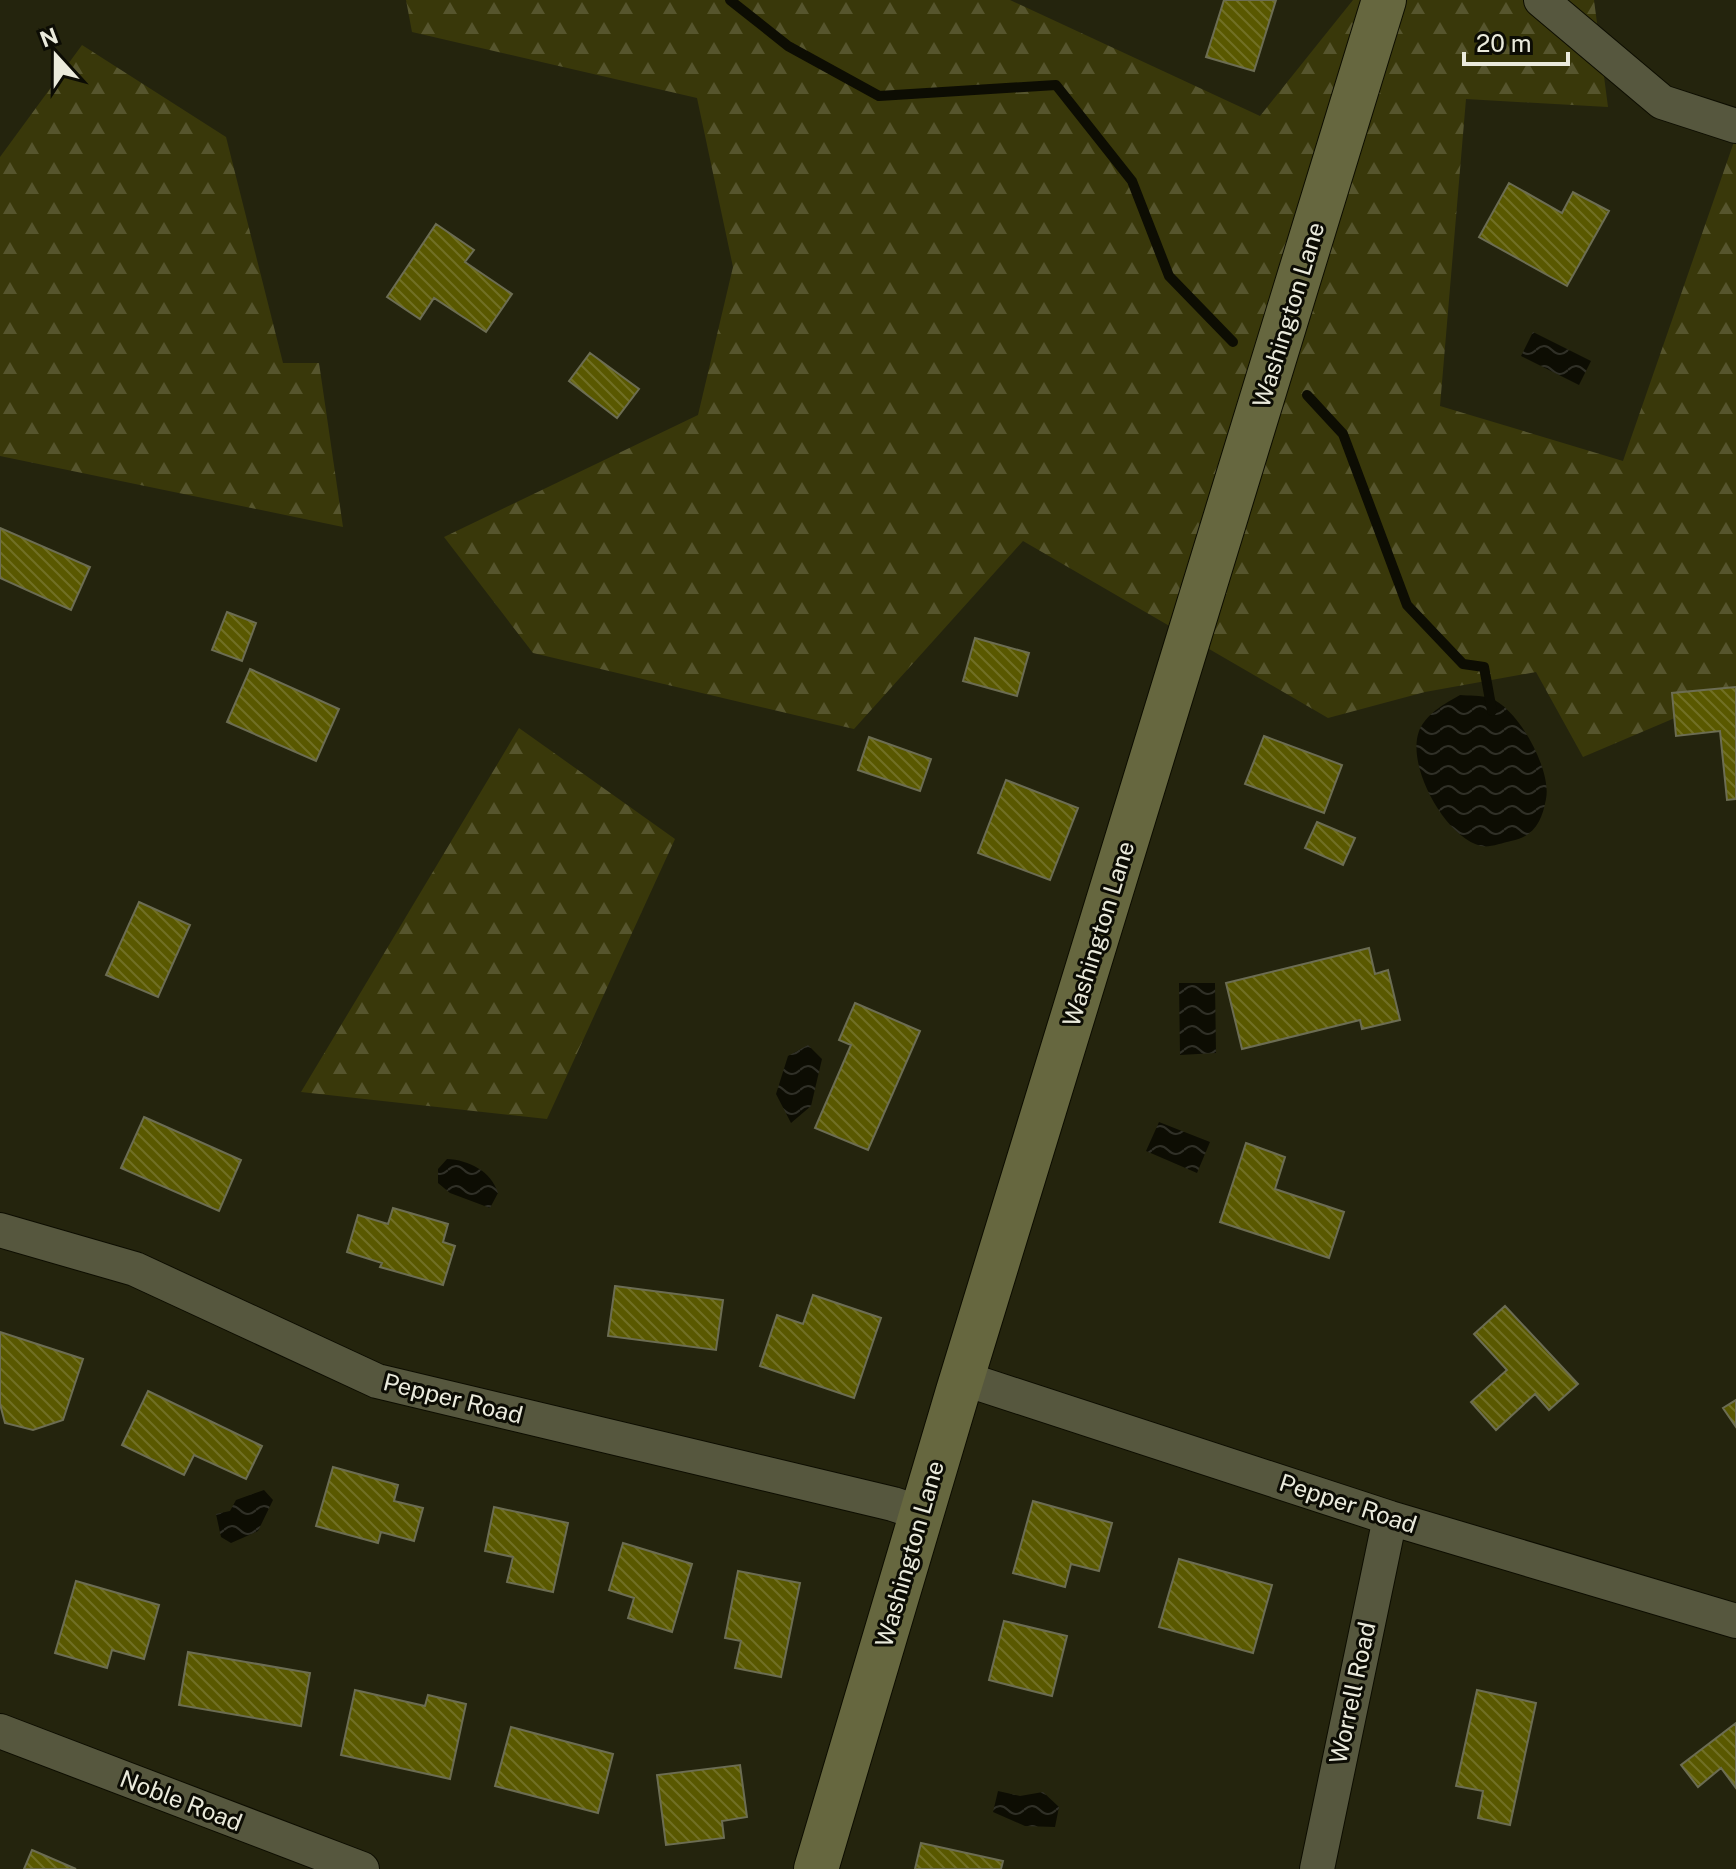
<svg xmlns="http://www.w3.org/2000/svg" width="1736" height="1869" font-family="'Public Sans',sans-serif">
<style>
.forest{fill:url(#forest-firs)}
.water{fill:url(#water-waves)}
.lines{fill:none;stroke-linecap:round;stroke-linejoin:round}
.stream{stroke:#0d0d03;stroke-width:10}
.building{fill:url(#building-back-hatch);stroke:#6c6d53;stroke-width:2}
.street-casing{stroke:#0d0d00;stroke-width:36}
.secondary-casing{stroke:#0d0d00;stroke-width:46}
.street{stroke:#56573e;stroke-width:34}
.secondary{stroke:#66673f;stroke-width:44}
.labels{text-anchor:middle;stroke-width:6;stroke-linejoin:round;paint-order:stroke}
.street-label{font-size:24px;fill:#eaeadc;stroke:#0c0c04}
</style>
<defs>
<pattern id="forest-firs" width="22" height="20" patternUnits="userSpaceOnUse" patternTransform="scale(2)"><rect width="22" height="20" fill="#39380a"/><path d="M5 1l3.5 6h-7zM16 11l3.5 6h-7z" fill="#56552d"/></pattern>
<pattern id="water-waves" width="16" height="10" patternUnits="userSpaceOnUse" patternTransform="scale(2)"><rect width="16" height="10" fill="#0d0d03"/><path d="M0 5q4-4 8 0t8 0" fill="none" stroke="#303027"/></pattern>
<pattern id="building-back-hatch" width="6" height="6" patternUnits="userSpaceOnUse" patternTransform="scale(2)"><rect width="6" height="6" fill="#595800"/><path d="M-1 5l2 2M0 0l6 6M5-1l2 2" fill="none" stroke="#717025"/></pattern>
</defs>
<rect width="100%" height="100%" fill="#24240d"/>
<path class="forest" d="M 406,0 L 1010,0 L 1260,116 L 1353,0 L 1594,0 L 1608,107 L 1466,99 L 1440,406 L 1623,461 L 1736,136 L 1736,692 L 1583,757 L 1536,672 L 1425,692 L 1328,718 L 1023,541 L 854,729 L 533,653 L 444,537 L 698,415 L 733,267 L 697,98 L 412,32 Z
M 82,45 L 226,137 L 283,363 L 319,363 L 343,527 L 0,456 L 0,157 Z
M 519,728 L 675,839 L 547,1119 L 301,1092 Z"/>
<path class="water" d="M 1533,332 L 1591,361 L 1579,385 L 1521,356 Z
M 1460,695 C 1469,696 1481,695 1490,698 C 1518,708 1552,770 1546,799 C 1542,821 1534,837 1511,841 C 1502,843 1489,848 1481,846 C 1445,837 1406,766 1419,731 C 1426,714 1444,704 1460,695 Z
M 1179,983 L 1215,983 L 1216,1053 L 1180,1055 Z
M 808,1045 L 822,1059 L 811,1106 L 791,1123 L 776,1094 L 788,1056 Z
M 1159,1122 L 1210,1142 L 1197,1173 L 1146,1151 Z
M 447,1159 C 469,1160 491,1171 498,1193 L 490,1208 L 450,1193 L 438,1183 L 438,1169 Z
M 264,1490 L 273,1500 L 258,1531 L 231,1543 L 221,1537 L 216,1514 L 230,1511 L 236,1500 Z
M 998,1791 L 1020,1796 L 1043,1792 L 1059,1807 L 1055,1827 L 1025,1826 L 993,1812 Z"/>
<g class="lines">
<path class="stream" d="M 730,0 L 788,46 L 879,96 L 1056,85 L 1132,181 L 1169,276 L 1233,342
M 1307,395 L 1343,434 L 1407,605 L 1463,664 L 1484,667 L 1492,711"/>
</g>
<path class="building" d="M 1224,0 L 1276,0 L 1254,71 L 1206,57 Z
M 1509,183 L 1562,213 L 1573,192 L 1609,211 L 1567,286 L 1479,237 Z
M 436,224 L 474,250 L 465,262 L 512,294 L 486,332 L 434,298 L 420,319 L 387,297 Z
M 590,353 L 639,389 L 617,418 L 569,381 Z
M 0,528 L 90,567 L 71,610 L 0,578 Z
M 227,612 L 256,623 L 242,661 L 212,650 Z
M 975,638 L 1029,653 L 1017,696 L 963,681 Z
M 250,669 L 339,709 L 316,761 L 227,722 Z
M 1736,687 L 1736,799 L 1727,800 L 1720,731 L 1676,736 L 1672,693 Z
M 1264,736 L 1342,765 L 1324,813 L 1245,784 Z
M 869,737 L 931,759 L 920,791 L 858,770 Z
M 1006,780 L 1078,808 L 1050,880 L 978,853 Z
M 1317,822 L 1355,838 L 1343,865 L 1305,848 Z
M 139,902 L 190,925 L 158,997 L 106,975 Z
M 1369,948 L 1375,974 L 1388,970 L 1400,1020 L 1362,1029 L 1360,1020 L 1242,1049 L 1226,983 Z
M 855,1003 L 920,1031 L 868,1150 L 815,1128 L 851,1045 L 839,1040 Z
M 144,1117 L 241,1160 L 219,1211 L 121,1168 Z
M 1246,1143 L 1285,1157 L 1275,1189 L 1344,1212 L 1329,1258 L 1220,1222 Z
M 393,1208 L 448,1224 L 443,1242 L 455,1246 L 443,1285 L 380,1267 L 382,1263 L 347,1252 L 358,1215 L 388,1224 Z
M 615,1286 L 723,1300 L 716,1350 L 608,1336 Z
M 813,1295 L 881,1318 L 854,1398 L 760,1366 L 777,1315 L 803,1324 Z
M 1505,1306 L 1578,1384 L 1549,1410 L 1535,1394 L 1496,1430 L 1471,1402 L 1507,1370 L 1474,1334 Z
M 0,1332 L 83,1359 L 63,1420 L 33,1430 L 5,1423 L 0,1404 Z
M 148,1391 L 262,1446 L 246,1479 L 194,1455 L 184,1475 L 122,1445 Z
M 1736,1400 L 1736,1427 L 1723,1408 Z
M 333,1467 L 398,1485 L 394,1501 L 423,1508 L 414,1541 L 381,1532 L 378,1543 L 316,1526 Z
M 1033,1501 L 1112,1523 L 1099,1571 L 1071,1564 L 1065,1587 L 1013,1573 Z
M 494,1507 L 568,1523 L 553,1592 L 507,1582 L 513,1557 L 485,1551 Z
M 623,1543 L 692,1564 L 672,1632 L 628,1618 L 634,1598 L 609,1590 Z
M 1179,1559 L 1272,1585 L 1253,1653 L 1159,1627 Z
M 738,1571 L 800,1583 L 781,1677 L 735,1668 L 741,1641 L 725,1638 Z
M 76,1581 L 159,1605 L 144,1659 L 112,1650 L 107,1668 L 55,1653 Z
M 1004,1621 L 1067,1636 L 1052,1696 L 989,1680 Z
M 188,1652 L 310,1673 L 301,1726 L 179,1705 Z
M 355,1690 L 425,1706 L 428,1695 L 466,1704 L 450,1779 L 341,1755 Z
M 1477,1690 L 1536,1703 L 1510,1825 L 1478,1818 L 1483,1791 L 1456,1786 Z
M 1736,1723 L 1736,1788 L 1721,1768 L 1698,1787 L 1681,1765 Z
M 511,1727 L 613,1754 L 598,1813 L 495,1786 Z
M 740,1765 L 747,1817 L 722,1821 L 724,1838 L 666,1845 L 657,1775 Z
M 921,1843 L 1003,1861 L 1001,1869 L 915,1869 Z
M 32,1850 L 76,1869 L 24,1869 Z"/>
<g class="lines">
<g class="street-casing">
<path id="street" d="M 1541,0 L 1662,102 L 1736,126
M 0,1230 L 135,1269 L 377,1381 L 893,1504 L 923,1514
M 962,1378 L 1390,1518 L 1736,1621
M 0,1731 L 362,1869
M 1317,1869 L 1390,1518"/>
</g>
<g class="secondary-casing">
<path id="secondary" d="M 816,1869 L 958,1391 L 1384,0"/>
</g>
<use href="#street" class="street"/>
<use href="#secondary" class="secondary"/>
</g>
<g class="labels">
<g class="street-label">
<text transform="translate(1289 315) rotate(-73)" y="8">Washington Lane</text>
<text transform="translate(1099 934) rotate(-73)" y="8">Washington Lane</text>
<text transform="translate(453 1399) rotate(14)" y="8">Pepper Road</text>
<text transform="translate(1348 1504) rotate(18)" y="8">Pepper Road</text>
<text transform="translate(910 1554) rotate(-74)" y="8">Washington Lane</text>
<text transform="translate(1353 1693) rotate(-78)" y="8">Worrell Road</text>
<text transform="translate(181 1801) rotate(21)" y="8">Noble Road</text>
</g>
</g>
<g transform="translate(56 56) rotate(339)" stroke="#0c0c04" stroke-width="6" paint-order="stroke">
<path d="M0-6L14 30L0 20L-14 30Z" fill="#eaeadc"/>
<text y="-12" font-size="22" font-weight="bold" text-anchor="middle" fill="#eaeadc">N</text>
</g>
<path d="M1464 52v12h104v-12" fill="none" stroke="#eaeadc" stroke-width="4"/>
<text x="1476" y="52" font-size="24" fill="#eaeadc" stroke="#0c0c04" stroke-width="6" paint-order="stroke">20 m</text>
</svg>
